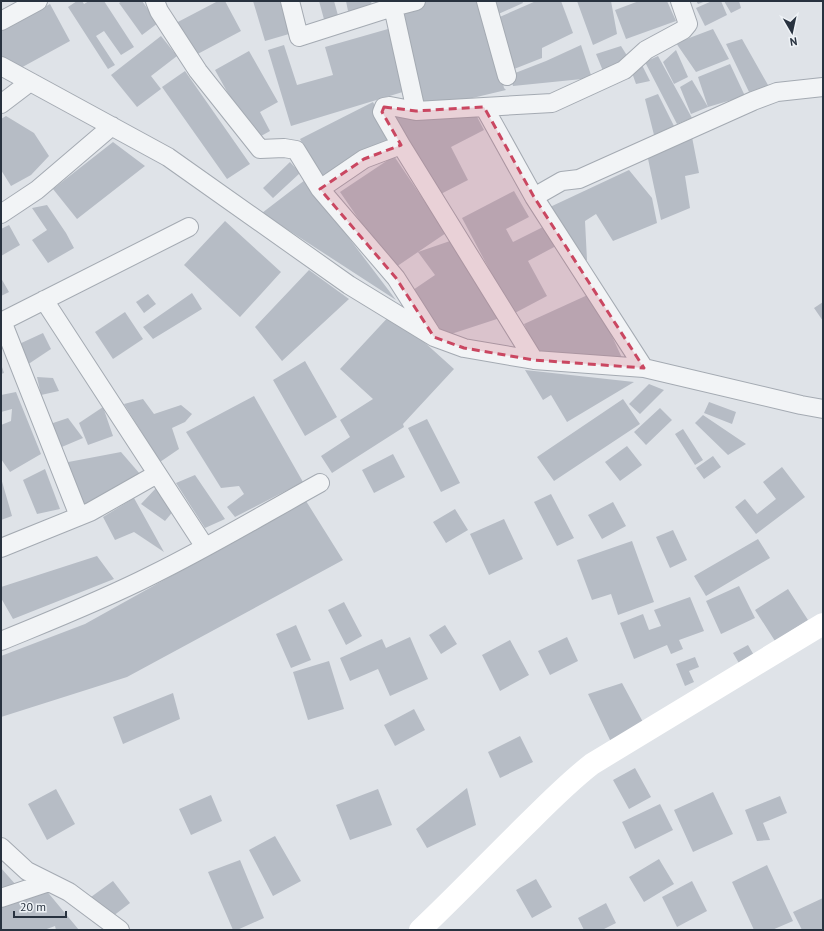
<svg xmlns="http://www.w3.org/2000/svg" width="824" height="931" font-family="'PT Sans',sans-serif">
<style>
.building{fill:#b6bcc5}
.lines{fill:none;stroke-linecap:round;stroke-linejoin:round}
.street-casing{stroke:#a4aab2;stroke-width:20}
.street{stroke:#f2f4f6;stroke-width:18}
.secondary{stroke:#fff;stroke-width:22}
.marked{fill:#ca4761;fill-opacity:0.2;stroke:#ca4761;stroke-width:3;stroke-dasharray:8 5;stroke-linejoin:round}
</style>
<rect width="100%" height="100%" fill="#dfe3e8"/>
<path class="building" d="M 77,1 L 82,1 L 84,4 L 89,1 L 104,1 L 134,47 L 121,55 L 104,31 L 96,36 L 115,65 L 108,69 L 68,7 Z
M 122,1 L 142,1 L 158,23 L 142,35 L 119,3 Z
M 218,1 L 225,1 L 241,31 L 192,57 L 174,24 Z
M 253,1 L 280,1 L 289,34 L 265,41 Z
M 319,1 L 334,1 L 339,19 L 325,23 Z
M 346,1 L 371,1 L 373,11 L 349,16 Z
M 427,1 L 484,1 L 504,88 L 506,90 L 422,110 L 399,8 Z
M 489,1 L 522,1 L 523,3 L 494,16 Z
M 536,1 L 561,1 L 573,33 L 542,48 L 542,58 L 509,71 L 495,19 Z
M 577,1 L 611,1 L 617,34 L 593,45 Z
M 639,1 L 667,1 L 676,21 L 626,39 L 615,10 Z
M 696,1 L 706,1 L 698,4 Z
M 712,1 L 721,1 L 727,15 L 705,26 L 696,8 Z
M 724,1 L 739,1 L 741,8 L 731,13 Z
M 50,4 L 70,41 L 17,70 L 1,55 L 1,30 Z
M 388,29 L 406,91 L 291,126 L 268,50 L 284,45 L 297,85 L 333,75 L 325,47 Z
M 713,29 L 729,59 L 696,72 L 676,43 Z
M 161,36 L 177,56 L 151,76 L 161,89 L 137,107 L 111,75 Z
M 742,39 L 768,85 L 751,96 L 726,44 Z
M 581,45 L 592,78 L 513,86 L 510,75 L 546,61 Z
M 621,46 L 631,62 L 603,71 L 596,54 Z
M 676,50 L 688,77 L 674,84 L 663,62 Z
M 249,51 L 278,102 L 260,112 L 270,131 L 254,140 L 215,70 Z
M 658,56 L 692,118 L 677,124 L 645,62 Z
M 730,64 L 745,96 L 708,107 L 691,114 L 680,87 L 692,80 L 708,107 L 698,77 Z
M 642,65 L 650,81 L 636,84 L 631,70 Z
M 185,71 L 250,164 L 227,179 L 162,87 Z
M 658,94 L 674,126 L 654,135 L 645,99 Z
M 373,102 L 394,143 L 321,179 L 300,139 Z
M 474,111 L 484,130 L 451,147 L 468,180 L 435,197 L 392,115 Z
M 6,116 L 34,133 L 49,156 L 31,175 L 11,186 L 1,170 L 1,119 Z
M 692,137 L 699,173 L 685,176 L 690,208 L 661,220 L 647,154 Z
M 113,142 L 145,166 L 77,219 L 53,189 Z
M 394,156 L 446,233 L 393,269 L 340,192 Z
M 290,162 L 300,173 L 273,198 L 263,188 Z
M 629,170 L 652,198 L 657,223 L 613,241 L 596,214 L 585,221 L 587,260 L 576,261 L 550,207 Z
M 305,180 L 396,300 L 262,213 Z
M 514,191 L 529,217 L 506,229 L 513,242 L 545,226 L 556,246 L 528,261 L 547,296 L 513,314 L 462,218 Z
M 47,205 L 66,233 L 74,248 L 48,263 L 32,240 L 47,230 L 32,208 Z
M 225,221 L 281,272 L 240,317 L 184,265 Z
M 9,225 L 20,245 L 1,256 L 1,229 Z
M 450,241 L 500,318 L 445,336 L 413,290 L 435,275 L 418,252 Z
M 309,270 L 349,299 L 282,361 L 255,327 Z
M 1,278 L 9,292 L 1,296 Z
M 192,293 L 202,309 L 153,339 L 143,327 Z
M 592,293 L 623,360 L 539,358 L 524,324 Z
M 148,294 L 156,304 L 144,313 L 136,302 Z
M 823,302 L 823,321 L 814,308 Z
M 125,312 L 143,339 L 113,359 L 95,332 Z
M 392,313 L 454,369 L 403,424 L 404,427 L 332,473 L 321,456 L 350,437 L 340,420 L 373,399 L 340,369 Z
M 43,333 L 51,349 L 27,365 L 17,345 Z
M 305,361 L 337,417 L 305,436 L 273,380 Z
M 1,364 L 4,373 L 1,374 Z
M 525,370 L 634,382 L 567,422 L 551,395 L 543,400 Z
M 37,377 L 53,378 L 59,391 L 41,395 Z
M 649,384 L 664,390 L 640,414 L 629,404 Z
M 16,392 L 41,454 L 10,472 L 1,459 L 1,425 L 11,421 L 12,409 L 1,412 L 1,395 Z
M 254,396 L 303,482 L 235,517 L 227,507 L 244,494 L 239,486 L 221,488 L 186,432 Z
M 143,399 L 154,414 L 181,405 L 192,414 L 185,422 L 172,428 L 179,449 L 160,462 L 124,404 Z
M 623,399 L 640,424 L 554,481 L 537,457 Z
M 709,402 L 736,412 L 732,424 L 704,413 Z
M 103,407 L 113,436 L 88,445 L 79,423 Z
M 660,408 L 672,420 L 646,445 L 634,432 Z
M 703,415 L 746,444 L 728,455 L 695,423 Z
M 68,418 L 83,438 L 57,449 L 47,425 Z
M 427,419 L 460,483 L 441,492 L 408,428 Z
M 683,429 L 703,460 L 695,465 L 675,434 Z
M 627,446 L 642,465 L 620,481 L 605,462 Z
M 121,452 L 140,474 L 83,507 L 63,463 Z
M 393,454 L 405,477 L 374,493 L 362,470 Z
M 713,456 L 721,467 L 704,479 L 696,468 Z
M 782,467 L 805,497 L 756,534 L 735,507 L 745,499 L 757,514 L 776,499 L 763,482 Z
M 45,469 L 60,509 L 37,514 L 23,480 Z
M 195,475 L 225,519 L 205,528 L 176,483 Z
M 1,478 L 12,516 L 1,520 Z
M 158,486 L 175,509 L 165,521 L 141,504 Z
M 551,494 L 574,538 L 557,546 L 534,502 Z
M 134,498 L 164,552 L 134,532 L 115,540 L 103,517 Z
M 306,501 L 343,560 L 127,677 L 1,717 L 1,656 L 85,624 Z
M 613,502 L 626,526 L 602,539 L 588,515 Z
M 455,509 L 468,530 L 446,543 L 433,522 Z
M 504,519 L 523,559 L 489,575 L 470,534 Z
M 673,530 L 687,560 L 670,568 L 656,537 Z
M 758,539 L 770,558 L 706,596 L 694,576 Z
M 632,541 L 654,602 L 618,615 L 611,594 L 592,600 L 577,560 Z
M 97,556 L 114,579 L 13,619 L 1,598 L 1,587 Z
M 739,586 L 755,618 L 721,634 L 706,601 Z
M 788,589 L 808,620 L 775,641 L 755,610 Z
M 690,597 L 704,631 L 679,640 L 683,649 L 671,654 L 667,645 L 634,659 L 620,623 L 643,614 L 649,630 L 661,626 L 654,610 Z
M 344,602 L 362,636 L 346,645 L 328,610 Z
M 296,625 L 311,660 L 291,668 L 276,634 Z
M 445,625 L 457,644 L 441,654 L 429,635 Z
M 410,637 L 428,679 L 390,696 L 378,669 L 350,681 L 340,658 L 382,639 L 386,648 Z
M 567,637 L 578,661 L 550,675 L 538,651 Z
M 510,640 L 529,675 L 500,691 L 482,655 Z
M 748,645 L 755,657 L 740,665 L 733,653 Z
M 695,657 L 699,667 L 689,671 L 694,682 L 685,686 L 676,664 Z
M 329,661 L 344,709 L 308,720 L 293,672 Z
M 622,683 L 644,724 L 611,742 L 588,694 Z
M 173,693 L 180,719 L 123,744 L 113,717 Z
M 414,709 L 425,730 L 395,746 L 384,725 Z
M 520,736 L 533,762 L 500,778 L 488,752 Z
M 635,768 L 651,797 L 629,809 L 613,780 Z
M 467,788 L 476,825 L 427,848 L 416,829 Z
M 56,789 L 75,824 L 47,840 L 28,804 Z
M 378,789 L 392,825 L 350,840 L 336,805 Z
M 713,792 L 733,834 L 693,852 L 674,810 Z
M 211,795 L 222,821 L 191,835 L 179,809 Z
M 780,796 L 787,813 L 763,823 L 770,840 L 757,841 L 745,810 Z
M 660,804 L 673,830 L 635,849 L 622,822 Z
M 275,836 L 301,881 L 273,896 L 249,850 Z
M 659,859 L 674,884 L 644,902 L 629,877 Z
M 240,860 L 264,918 L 237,930 L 233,930 L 208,872 Z
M 767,865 L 793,921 L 772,930 L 754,930 L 732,882 Z
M 1,868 L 16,885 L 1,892 Z
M 536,879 L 552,907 L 532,918 L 516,890 Z
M 113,881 L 130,903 L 108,920 L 91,897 Z
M 692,881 L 707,911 L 677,927 L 662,897 Z
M 45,889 L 79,930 L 56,930 L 55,926 L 44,930 L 1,930 L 1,907 Z
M 823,898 L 823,930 L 802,930 L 793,912 Z
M 606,903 L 616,923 L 602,930 L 584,930 L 578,918 Z"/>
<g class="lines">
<g class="street-casing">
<path id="street" d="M 155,1 L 159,11 L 198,71 L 260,149 L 284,148 L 296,150 L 320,189
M 290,1 L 299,37 L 393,7
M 416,1 L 393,7 L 416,111
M 486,1 L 507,76
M 1,21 L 38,1
M 1,66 L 168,157 L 349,285 L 434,337 L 464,348 L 534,360 L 644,368 L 801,405 L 823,409
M 1,104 L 30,82
M 484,107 L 552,103 L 624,70 L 646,50 L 683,30 L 688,24 L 680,1
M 401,145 L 364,159 L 320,189 L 396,278 L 431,333
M 534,197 L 562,181 L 579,179 L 753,101 L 777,92 L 823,87
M 1,214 L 37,190 L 112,126
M 44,300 L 205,547
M 2,321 L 79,516
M 1,322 L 189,227
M 534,360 L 401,145 L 382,112 L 384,107 L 390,106 L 416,111 L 484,107 L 534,197 L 644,368
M 1,548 L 90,512 L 157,474
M 1,641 C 52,620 103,600 152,575 C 209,547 264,514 320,483
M 1,847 L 27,871 L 69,892 L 120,930
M 1,898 L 49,882"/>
</g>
<use href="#street" class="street"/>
<path class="secondary" d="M 420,930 C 458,894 494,856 531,820 C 551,800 570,781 592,764 L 823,624"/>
</g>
<path class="marked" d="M 384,107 L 416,111 L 484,107 L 534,197 L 644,368 L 534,360 L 464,348 L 434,337 L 396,278 L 320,189 L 364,159 L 401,145 L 382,112 Z"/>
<rect width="824" height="931" fill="none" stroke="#28323f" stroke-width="4"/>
<g transform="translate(792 32) rotate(171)" stroke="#eef2f6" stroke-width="3" paint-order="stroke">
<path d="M0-3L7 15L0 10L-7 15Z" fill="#28323f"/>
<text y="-6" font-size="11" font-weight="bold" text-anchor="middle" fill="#28323f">N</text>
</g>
<path d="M14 911v6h52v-6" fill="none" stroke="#28323f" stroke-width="2"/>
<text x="20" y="911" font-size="12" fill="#28323f" stroke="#eef2f6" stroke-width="3" paint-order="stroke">20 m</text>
</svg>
